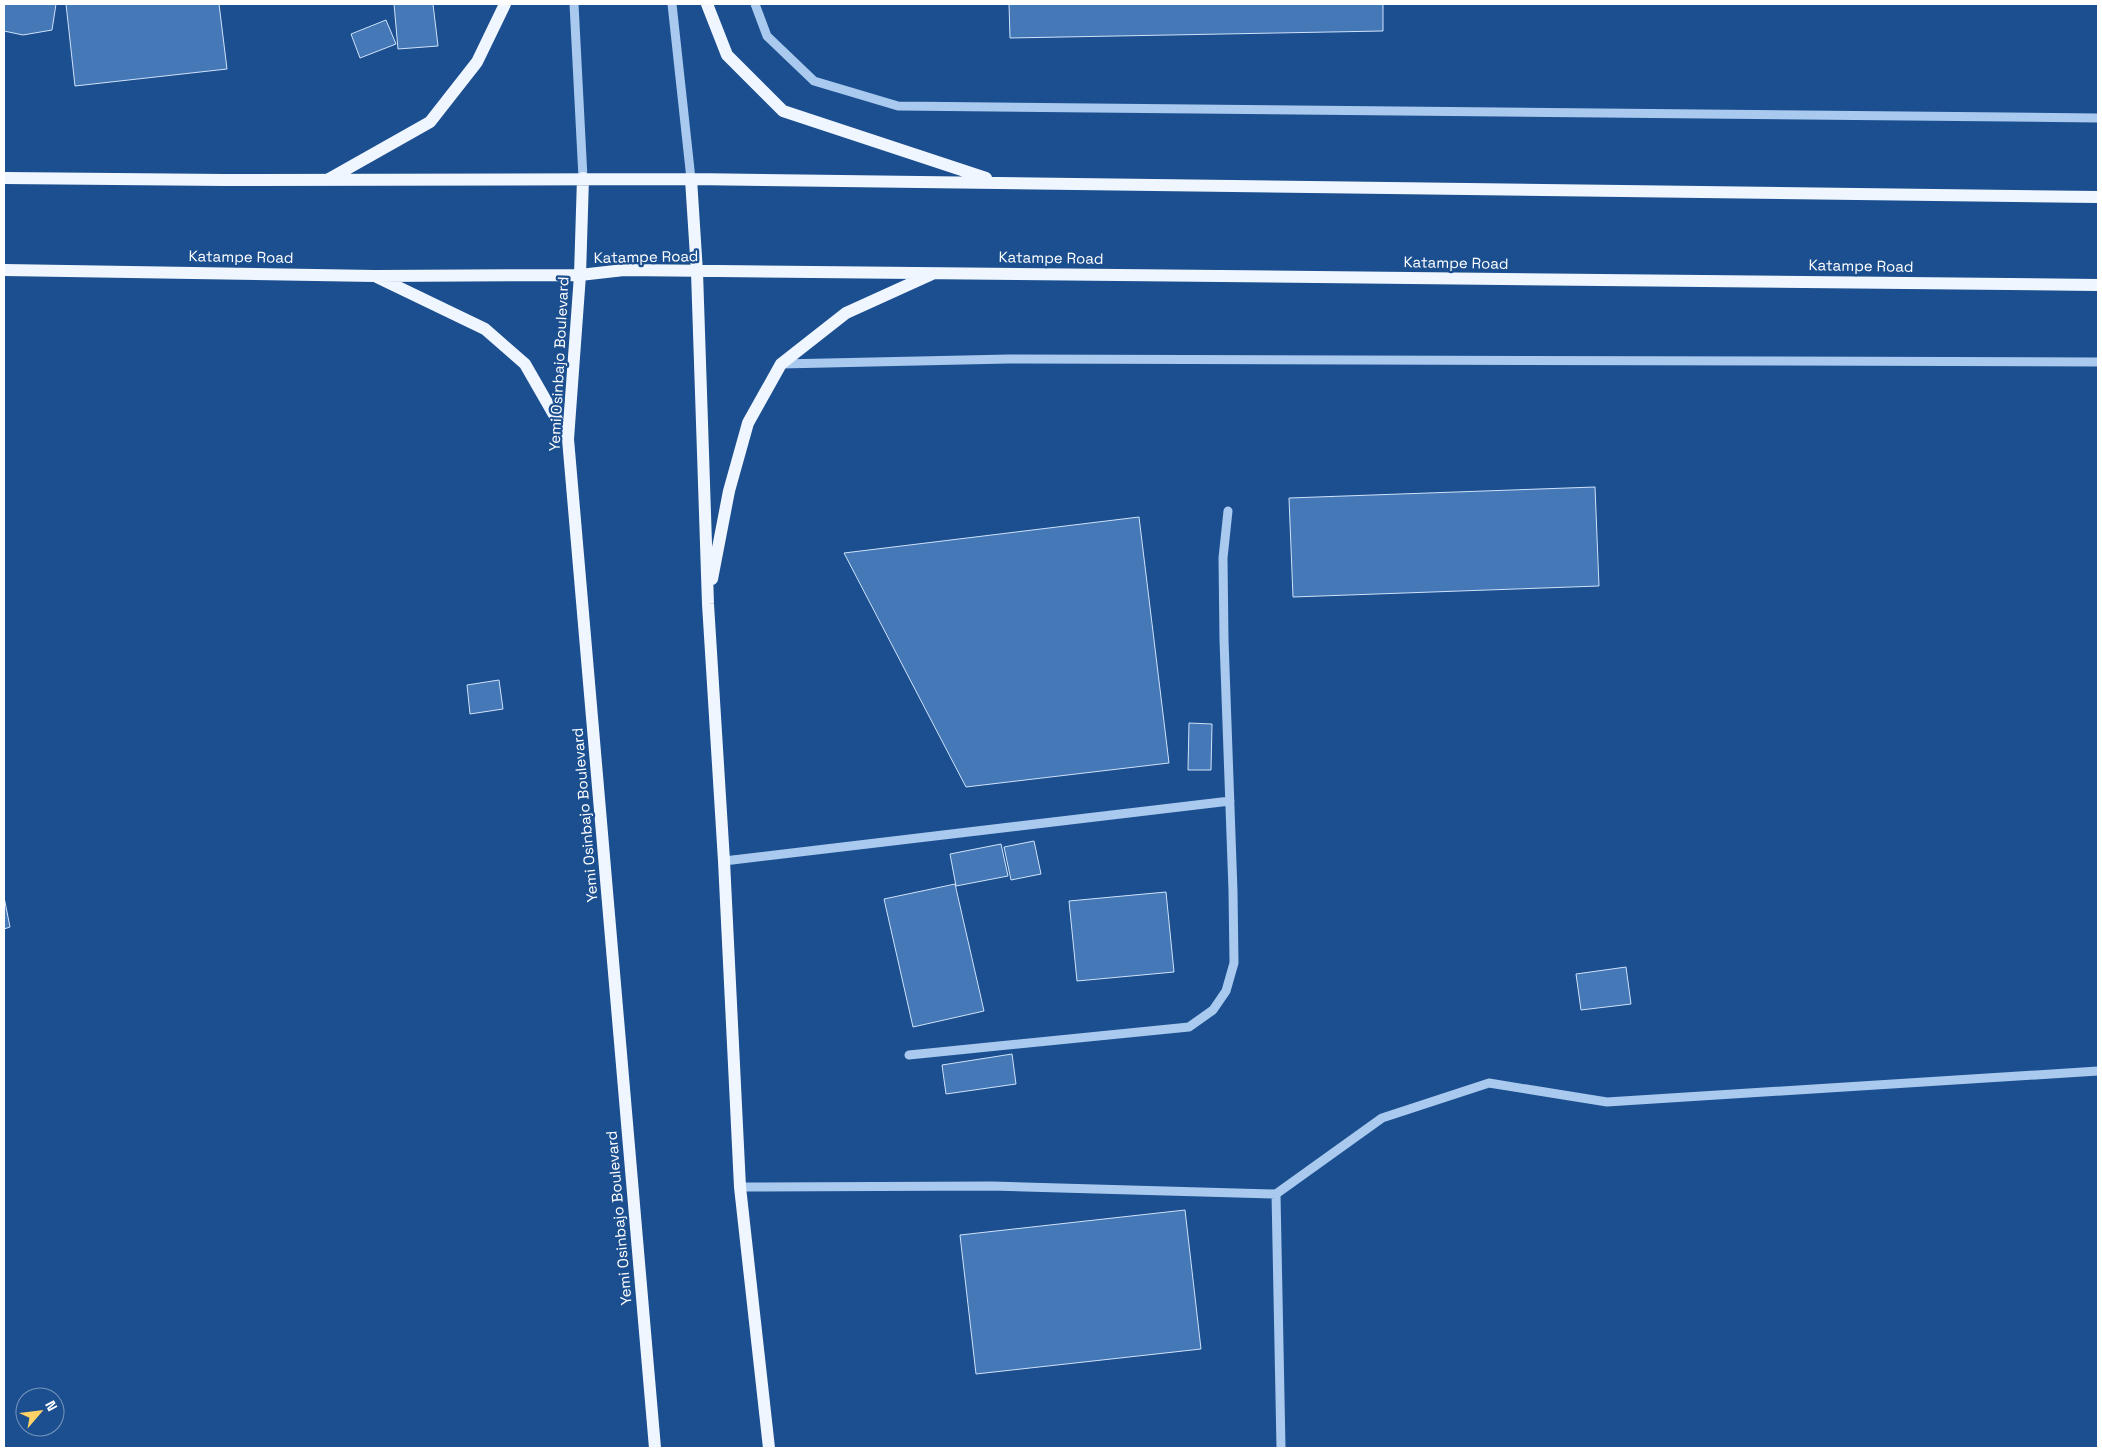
<svg xmlns="http://www.w3.org/2000/svg" width="2102" height="1452" font-family="'Space Grotesk',sans-serif">
<style>
.building{fill:#4478b7;stroke:#cfe3fa}
.lines{fill:none;stroke-linecap:round;stroke-linejoin:round}
.minor{stroke:#a9c9ee;stroke-width:9}
.major{stroke:#f0f6ff;stroke-width:12}
.labels{text-anchor:middle;stroke-width:4.5;stroke-linejoin:round;paint-order:stroke}
.street-label{font-size:15px;fill:#fff;stroke:#1b4f8f}
</style>
<rect width="100%" height="100%" fill="#1b4f8f"/>
<path class="building" d="M 4,4 L 56,4 L 52,30 L 23,35 L 4,31 Z
M 66,4 L 219,4 L 227,69 L 75,86 Z
M 394,4 L 433,4 L 438,46 L 398,49 Z
M 1009,4 L 1383,4 L 1383,31 L 1010,38 Z
M 386,20 L 396,44 L 360,58 L 351,34 Z
M 1595,487 L 1599,586 L 1293,597 L 1289,498 Z
M 1139,517 L 1169,763 L 966,787 L 844,553 Z
M 499,680 L 503,709 L 470,714 L 467,685 Z
M 1189,723 L 1212,724 L 1211,770 L 1188,770 Z
M 1034,841 L 1041,874 L 1011,880 L 1004,847 Z
M 1001,844 L 1008,876 L 956,886 L 950,854 Z
M 955,884 L 984,1011 L 913,1027 L 884,899 Z
M 1166,892 L 1174,972 L 1077,981 L 1069,901 Z
M 4,897 L 10,927 L 4,929 Z
M 1626,967 L 1631,1004 L 1581,1010 L 1576,974 Z
M 1012,1054 L 1016,1084 L 946,1094 L 942,1065 Z
M 1185,1210 L 1201,1349 L 976,1374 L 960,1235 Z"/>
<g class="lines">
<path class="minor" d="M 574,4 L 583,178
M 672,4 L 691,179
M 755,4 L 767,36 L 814,81 L 898,106 L 2098,118
M 781,364 L 1009,359 L 2098,362
M 724,861 L 1230,801
M 909,1055 L 1189,1027 L 1213,1010 L 1226,991 L 1234,963 L 1233,891 L 1224,640 L 1223,558 L 1228,511
M 740,1187 L 992,1186 L 1276,1194 L 1382,1118 L 1489,1083 L 1607,1102 L 2098,1071
M 1276,1194 L 1281,1448"/>
<path class="major" d="M 707,4 L 727,55 L 783,111 L 986,178
M 4,178 L 225,180 L 691,179 L 2098,197
M 583,178 L 580,275 L 568,439 L 655,1448
M 329,179 L 430,122 L 477,62 L 505,4
M 691,179 L 697,272 L 708,604 L 724,861 L 740,1187 L 769,1448
M 4,270 L 375,276 L 580,275 L 624,270 L 2098,285
M 377,277 L 485,329 L 525,364 L 568,439
M 712,579 L 729,491 L 748,423 L 781,364 L 846,313 L 932,274"/>
</g>
<g class="labels">
<g class="street-label">
<text transform="translate(241 257) rotate(1)" y="5">Katampe Road</text>
<text transform="translate(646 257) rotate(-1)" y="5">Katampe Road</text>
<text transform="translate(1051 258) rotate(1)" y="5">Katampe Road</text>
<text transform="translate(1456 263) rotate(1)" y="5">Katampe Road</text>
<text transform="translate(1861 266) rotate(1)" y="5">Katampe Road</text>
<text transform="translate(559 364) rotate(-87)" y="5">Yemi Osinbajo Boulevard</text>
<text transform="translate(585 815) rotate(-95)" y="5">Yemi Osinbajo Boulevard</text>
<text transform="translate(619 1218) rotate(-95)" y="5">Yemi Osinbajo Boulevard</text>
</g>
</g>
<rect width="2102" height="1452" fill="none" stroke="#ffffff" stroke-width="10"/>
<g transform="translate(40 1412) rotate(62)"><circle r="24" fill="#1b4f8f" stroke="#7695bc"/>
<path d="M0-4L9 19L0 12L-9 19Z" fill="#ffd166"/>
<text y="-8" font-size="14" font-weight="bold" text-anchor="middle" fill="#ffffff">N</text>
</g>
</svg>
